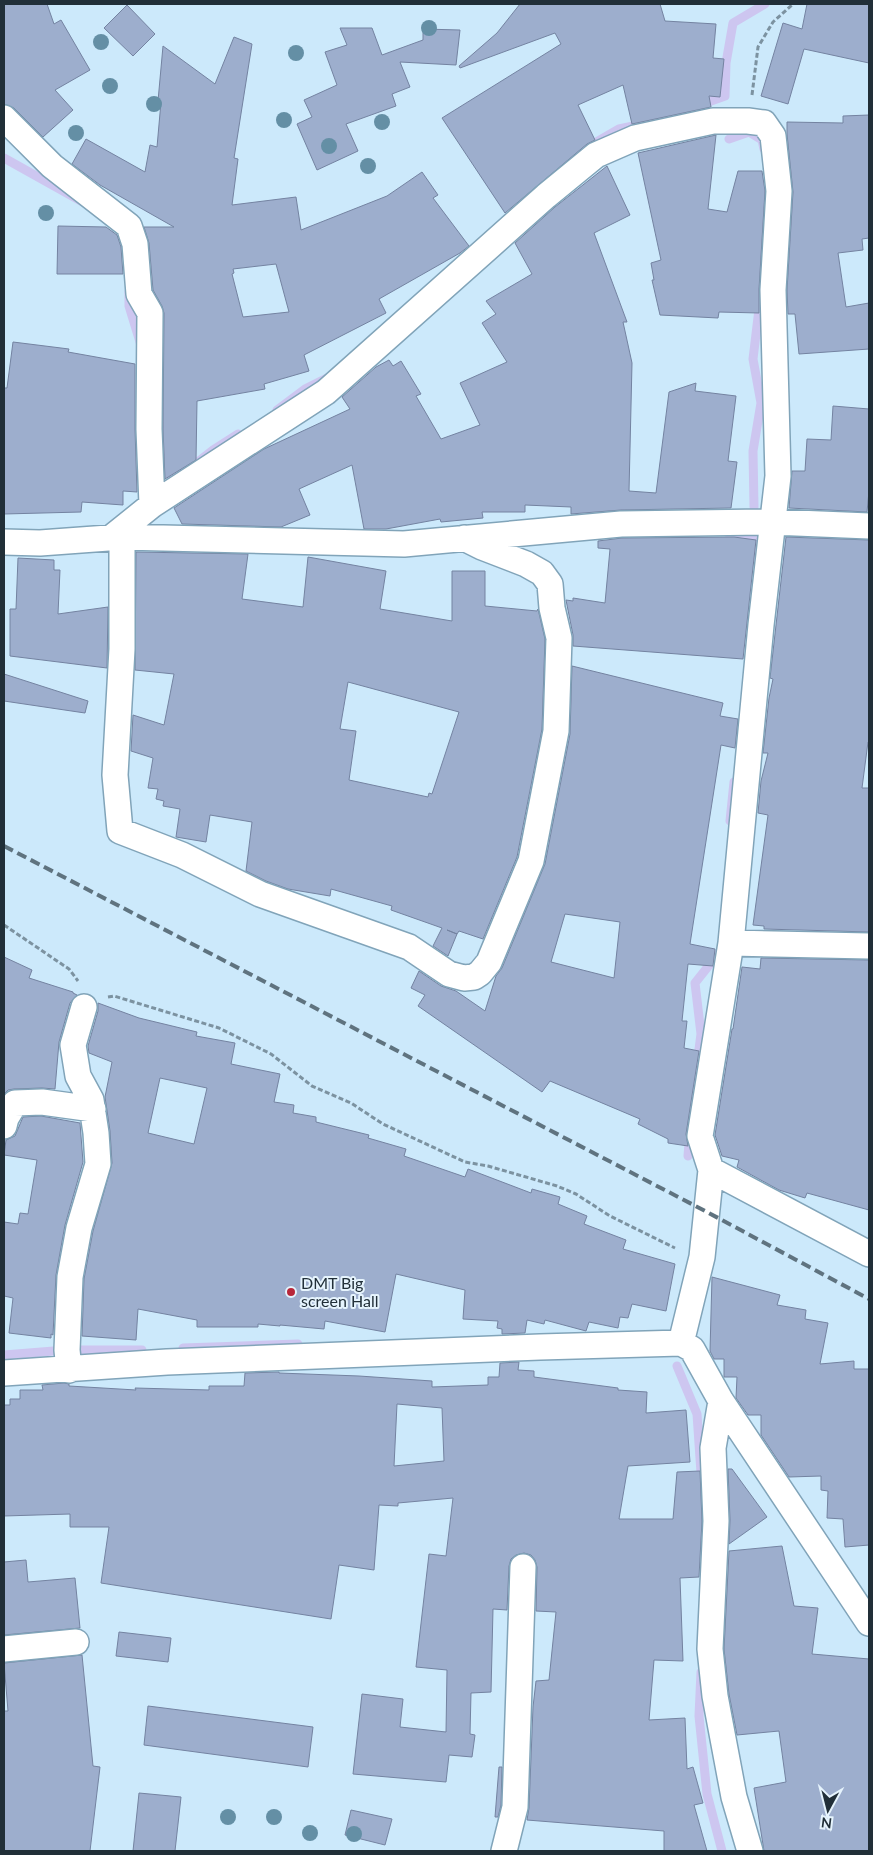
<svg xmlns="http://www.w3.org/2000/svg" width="873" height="1855" font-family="Lato,sans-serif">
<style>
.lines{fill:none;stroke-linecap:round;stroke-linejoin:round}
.stream{stroke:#cdc6f0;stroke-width:9}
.building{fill:#9daecd;stroke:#7483a1;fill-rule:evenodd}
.street-casing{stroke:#81a4b9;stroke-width:28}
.path{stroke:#7c92a0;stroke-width:3;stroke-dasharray:5 2.5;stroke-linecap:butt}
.street{stroke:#fff;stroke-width:25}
.rail{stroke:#5f737f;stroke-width:4;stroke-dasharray:10 5;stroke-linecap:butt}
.tree{fill:#648fa5}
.poi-dot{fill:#b8273a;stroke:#e6f4fd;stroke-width:2}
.labels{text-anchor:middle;stroke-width:4;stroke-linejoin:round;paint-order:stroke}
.poi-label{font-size:16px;fill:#212f38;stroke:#e6f4fd;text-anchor:start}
</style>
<rect width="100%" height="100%" fill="#cce9fb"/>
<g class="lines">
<path class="stream" d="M 700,105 L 725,96 L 726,63 L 733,23 L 765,4
M 729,139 L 749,132 L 762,140 L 764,149
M 4,158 L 81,201
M 566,166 L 576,154 L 619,129 L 652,122 L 683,112
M 129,292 L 129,306 L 140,342
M 277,410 L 305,389 L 329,377
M 170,474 L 199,461 L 213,450 L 238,434
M 754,507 L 753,451 L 761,403 L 753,359 L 762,284
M 728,533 L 754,538 L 759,563
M 730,821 L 734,782
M 688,1156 L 692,1102 L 701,1034 L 695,983 L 722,949
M 183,1348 L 298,1344
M 4,1355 L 66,1350 L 142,1350
M 677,1366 L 697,1414 L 704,1517
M 701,1672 L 699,1716 L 707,1794 L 722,1851"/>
</g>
<path class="building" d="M 4,4 L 47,4 L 54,24 L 61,20 L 90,70 L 55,90 L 73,110 L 43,137 L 14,108 L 4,104 Z
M 520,4 L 660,4 L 665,21 L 716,24 L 713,58 L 724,59 L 720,97 L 709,96 L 711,107 L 632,124 L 623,85 L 578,105 L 595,140 L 587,144 L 505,213 L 442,118 L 561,44 L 555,33 L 460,68 L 459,66 L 497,33 Z
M 807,4 L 869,4 L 869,63 L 804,49 L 788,104 L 761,96 L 783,23 L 802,29 Z
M 127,5 L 155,34 L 133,56 L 104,28 Z
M 340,28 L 372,28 L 382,55 L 423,40 L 423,29 L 460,30 L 456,65 L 400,62 L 410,87 L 392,94 L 396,106 L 346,124 L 358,151 L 317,170 L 297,124 L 312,117 L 304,100 L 337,85 L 325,52 L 347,45 Z
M 234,37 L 252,44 L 234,158 L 238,159 L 232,205 L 296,197 L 301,230 L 387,196 L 422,172 L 438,195 L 433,198 L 469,246 L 460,253 L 379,299 L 386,313 L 304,355 L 309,371 L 264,384 L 265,389 L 197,401 L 196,460 L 165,479 L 163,429 L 164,313 L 162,306 L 153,290 L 149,243 L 144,227 L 174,227 L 100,185 L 72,164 L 86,139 L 145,172 L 150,145 L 157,147 L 161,102 L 158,101 L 163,46 L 215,84 ZM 276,264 L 289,312 L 243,317 L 232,274 L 234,273 L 233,269 Z
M 869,115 L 869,238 L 862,239 L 863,250 L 838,253 L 846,307 L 869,303 L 869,349 L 799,354 L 795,314 L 788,314 L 787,290 L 793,192 L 787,134 L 787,122 L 843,123 L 843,116 Z
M 716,135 L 708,209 L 727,212 L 738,171 L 762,171 L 765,191 L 759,289 L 759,313 L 719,312 L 718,318 L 660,315 L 652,280 L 654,280 L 651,263 L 661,260 L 638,153 Z
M 607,166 L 630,215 L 594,233 L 627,322 L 623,322 L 632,363 L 629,491 L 656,493 L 669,392 L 696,383 L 695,391 L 736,396 L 728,461 L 737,462 L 731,508 L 621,510 L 571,514 L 571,507 L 525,505 L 525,512 L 482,512 L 483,518 L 441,522 L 440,519 L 386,529 L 364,529 L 352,465 L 299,489 L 310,515 L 281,527 L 182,524 L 174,508 L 264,449 L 350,409 L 342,397 L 376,367 L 389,360 L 393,366 L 401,361 L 421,394 L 416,396 L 441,439 L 480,425 L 460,383 L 507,362 L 482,323 L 496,314 L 486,301 L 532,274 L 515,243 L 555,207 Z
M 58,226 L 106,227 L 117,235 L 121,247 L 123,274 L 57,274 Z
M 13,342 L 69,349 L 68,352 L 135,364 L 135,429 L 137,492 L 123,491 L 123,505 L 82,502 L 81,512 L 4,514 L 4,388 L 7,388 Z
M 833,406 L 869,409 L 869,491 L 867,512 L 789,508 L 792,471 L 805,471 L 807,439 L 831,440 Z
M 734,537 L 756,540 L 743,659 L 573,646 L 573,635 L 566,600 L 573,601 L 573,598 L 605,603 L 610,549 L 598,548 L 598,541 L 622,538 Z
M 786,537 L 869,540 L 869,743 L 868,742 L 862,788 L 869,788 L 869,932 L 764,929 L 764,926 L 753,925 L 768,815 L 758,813 L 761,781 L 768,753 L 763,753 L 769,698 L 773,679 L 770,678 Z
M 136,552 L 248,554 L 242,599 L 303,607 L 308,557 L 386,571 L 380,609 L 452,621 L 452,571 L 485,571 L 485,606 L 537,611 L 538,609 L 545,639 L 542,729 L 517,857 L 483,939 L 459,931 L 457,934 L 447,930 L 457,934 L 448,956 L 433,946 L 442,928 L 391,910 L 392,906 L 331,889 L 330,896 L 288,889 L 266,881 L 246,871 L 252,822 L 210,815 L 206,842 L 176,837 L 180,809 L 163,806 L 164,801 L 156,799 L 158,789 L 148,788 L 153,758 L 131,751 L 133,715 L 164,725 L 174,674 L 135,670 ZM 348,682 L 459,712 L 432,794 L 429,793 L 428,797 L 349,780 L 356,731 L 340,729 Z
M 18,558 L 54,560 L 54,570 L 60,570 L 58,614 L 108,607 L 107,668 L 10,656 L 10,609 L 16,609 Z
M 572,666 L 723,703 L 720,716 L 738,719 L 735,748 L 721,745 L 690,944 L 715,949 L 713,966 L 688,964 L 682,1021 L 687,1021 L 684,1048 L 699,1051 L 686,1134 L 688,1146 L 668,1143 L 668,1139 L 638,1124 L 640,1119 L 550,1081 L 542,1092 L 418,1006 L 425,995 L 411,988 L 419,971 L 441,986 L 456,991 L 485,1011 L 496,976 L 502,968 L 545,864 L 570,734 ZM 565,914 L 620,922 L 614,978 L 551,962 Z
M 4,674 L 88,701 L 85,713 L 4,701 Z
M 4,957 L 32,970 L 29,978 L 73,992 L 73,993 L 77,995 L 70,1003 L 59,1042 L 55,1089 L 42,1088 L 14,1089 L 8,1090 L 4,1094 Z
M 761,958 L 869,960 L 869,1210 L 807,1193 L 805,1198 L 779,1190 L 737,1167 L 739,1160 L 722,1156 L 715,1135 L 732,1029 L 733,1029 L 742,967 L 760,969 Z
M 98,1003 L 139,1018 L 197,1032 L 196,1036 L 235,1043 L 231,1064 L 280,1074 L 274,1102 L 294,1105 L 293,1113 L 316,1117 L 316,1122 L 369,1135 L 368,1138 L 406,1149 L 404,1156 L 465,1177 L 468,1169 L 531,1193 L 532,1189 L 560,1197 L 558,1204 L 587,1216 L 584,1224 L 626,1240 L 623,1249 L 675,1264 L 666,1311 L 632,1304 L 628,1318 L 620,1317 L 618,1328 L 589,1322 L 586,1331 L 545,1320 L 544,1324 L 527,1320 L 525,1333 L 502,1334 L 502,1329 L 497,1328 L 498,1321 L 463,1319 L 465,1290 L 396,1274 L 385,1332 L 325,1321 L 324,1329 L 280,1325 L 280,1326 L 258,1324 L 258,1327 L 197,1327 L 197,1320 L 138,1309 L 136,1340 L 82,1336 L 84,1279 L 93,1231 L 112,1163 L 110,1131 L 105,1097 L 112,1062 L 89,1053 L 88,1046 L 98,1011 ZM 160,1078 L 207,1088 L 194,1144 L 148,1133 Z
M 41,1116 L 80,1123 L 83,1162 L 65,1225 L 56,1275 L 53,1335 L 51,1334 L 51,1338 L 9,1333 L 13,1298 L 4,1296 L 4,1222 L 18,1224 L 20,1213 L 28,1214 L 37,1160 L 4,1155 L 6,1140 L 15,1136 L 23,1117 Z
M 712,1277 L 780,1295 L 777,1305 L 806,1310 L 805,1319 L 828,1323 L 820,1364 L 854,1361 L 854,1369 L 869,1369 L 869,1545 L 845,1547 L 843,1519 L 827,1518 L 828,1491 L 821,1490 L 821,1476 L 789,1477 L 761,1435 L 761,1415 L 748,1415 L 736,1398 L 737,1377 L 724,1377 L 724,1359 L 714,1359 L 710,1351 Z
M 519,1362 L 518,1370 L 534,1371 L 534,1377 L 618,1388 L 618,1390 L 647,1392 L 646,1413 L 686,1410 L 690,1462 L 628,1466 L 619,1519 L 673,1519 L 677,1472 L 700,1471 L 702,1521 L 699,1577 L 680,1578 L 683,1661 L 654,1660 L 649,1720 L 685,1718 L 687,1769 L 693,1767 L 703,1803 L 694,1805 L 707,1851 L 664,1851 L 664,1831 L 527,1820 L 529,1808 L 533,1707 L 536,1681 L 549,1680 L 556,1612 L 536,1611 L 537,1567 L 535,1560 L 531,1555 L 524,1553 L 516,1555 L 511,1559 L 509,1566 L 507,1610 L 493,1609 L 491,1692 L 471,1693 L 470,1734 L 475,1735 L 472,1757 L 449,1755 L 446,1782 L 353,1774 L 362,1694 L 403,1699 L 400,1727 L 446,1732 L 447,1670 L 416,1667 L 429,1554 L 446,1556 L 453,1498 L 398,1503 L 398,1506 L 379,1505 L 374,1570 L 339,1565 L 331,1619 L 101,1583 L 109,1527 L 70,1527 L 70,1514 L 4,1516 L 4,1405 L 10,1405 L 10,1399 L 20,1399 L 20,1390 L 43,1390 L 42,1385 L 64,1383 L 69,1384 L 69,1386 L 136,1390 L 135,1388 L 209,1390 L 209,1386 L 244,1386 L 245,1373 L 279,1372 L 279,1373 L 359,1376 L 432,1381 L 432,1387 L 488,1385 L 488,1377 L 499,1377 L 500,1363 ZM 397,1404 L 442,1408 L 444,1461 L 394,1466 Z
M 728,1469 L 732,1469 L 767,1517 L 729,1544 L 730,1520 Z
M 782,1546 L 794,1606 L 818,1608 L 812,1654 L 869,1659 L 869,1851 L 764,1851 L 754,1788 L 786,1782 L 779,1731 L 737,1735 L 729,1694 L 724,1649 L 729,1551 Z
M 26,1560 L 28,1582 L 75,1578 L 80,1628 L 4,1635 L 4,1562 Z
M 119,1632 L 171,1638 L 168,1662 L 116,1656 Z
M 82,1655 L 93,1766 L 100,1767 L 90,1851 L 4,1851 L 4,1711 L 8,1711 L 4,1663 Z
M 148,1706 L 313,1727 L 308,1767 L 144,1745 Z
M 499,1767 L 502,1767 L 501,1805 L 498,1817 L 495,1817 Z
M 139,1793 L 181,1797 L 175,1851 L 133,1851 Z
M 351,1810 L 392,1819 L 385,1845 L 345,1835 Z"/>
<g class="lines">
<g class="street-casing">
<path id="street" d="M 4,118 L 52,166 L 129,226 L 135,244 L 139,294 L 150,313 L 149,429 L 152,505
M 122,537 L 122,649 L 115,775 L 120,831 L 182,855 L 260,894 L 409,947 L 449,974 L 464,978 L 474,977 L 480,973 L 489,962 L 531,861 L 556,731 L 559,638 L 552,608 L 550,584 L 542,573 L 526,564 L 482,547 L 464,538
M 111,538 L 152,505 L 326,392 L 546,196 L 596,155 L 635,138 L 713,121 L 748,121 L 764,123 L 773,136 L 779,191 L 773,290 L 778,476 L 761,625 L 731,943 L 700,1136 L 711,1170 L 702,1257 L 681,1343
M 4,542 L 40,543 L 122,537 L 404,544 L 621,524 L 772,522 L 869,526
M 731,943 L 869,946
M 4,1126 L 6,1118 L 15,1103 L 42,1102 L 93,1109
M 711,1170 L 869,1254
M 69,1370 L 67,1350 L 70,1277 L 79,1228 L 98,1164 L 96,1133 L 91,1100 L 78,1076 L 73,1045 L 84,1007
M 4,1373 L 167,1362 L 540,1347 L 681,1343 L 692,1349 L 721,1401 L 869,1623
M 721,1401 L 713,1448 L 716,1521 L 710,1649 L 715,1696 L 734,1797 L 750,1851
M 4,1649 L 76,1642
M 504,1851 L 515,1807 L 523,1567"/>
</g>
<path class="path" d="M 752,95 L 758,47 L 773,22 L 793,4
M 4,925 L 69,969 L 78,981
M 108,997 L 114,996 L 219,1028 L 271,1054 L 312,1086 L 351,1103 L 383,1124 L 465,1162 L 488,1166 L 557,1186 L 576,1194 L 610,1216 L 675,1248"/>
<use href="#street" class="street"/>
<path class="rail" d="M 4,846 L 707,1212 L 869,1299"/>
</g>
<g class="tree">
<circle cx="429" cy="28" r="8"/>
<circle cx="101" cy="42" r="8"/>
<circle cx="296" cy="53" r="8"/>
<circle cx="110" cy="86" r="8"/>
<circle cx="154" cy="104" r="8"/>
<circle cx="284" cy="120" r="8"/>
<circle cx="382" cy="122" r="8"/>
<circle cx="76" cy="133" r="8"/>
<circle cx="329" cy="146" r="8"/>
<circle cx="368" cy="166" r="8"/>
<circle cx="46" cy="213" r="8"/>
<circle cx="228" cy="1817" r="8"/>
<circle cx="274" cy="1817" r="8"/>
<circle cx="310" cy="1833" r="8"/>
<circle cx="354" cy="1834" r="8"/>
</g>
<circle class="poi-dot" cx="291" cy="1292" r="5"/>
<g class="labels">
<g class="poi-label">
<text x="301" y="1289">DMT Big<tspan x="301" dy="18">screen Hall</tspan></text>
</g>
</g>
<rect width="873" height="1855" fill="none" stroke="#212f38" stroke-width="10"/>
<g transform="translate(828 1810) rotate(187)" stroke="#e6f4fd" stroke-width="4" paint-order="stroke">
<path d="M0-4L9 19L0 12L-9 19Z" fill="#212f38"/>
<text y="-8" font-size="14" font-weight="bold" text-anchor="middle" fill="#212f38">N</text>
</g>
</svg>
